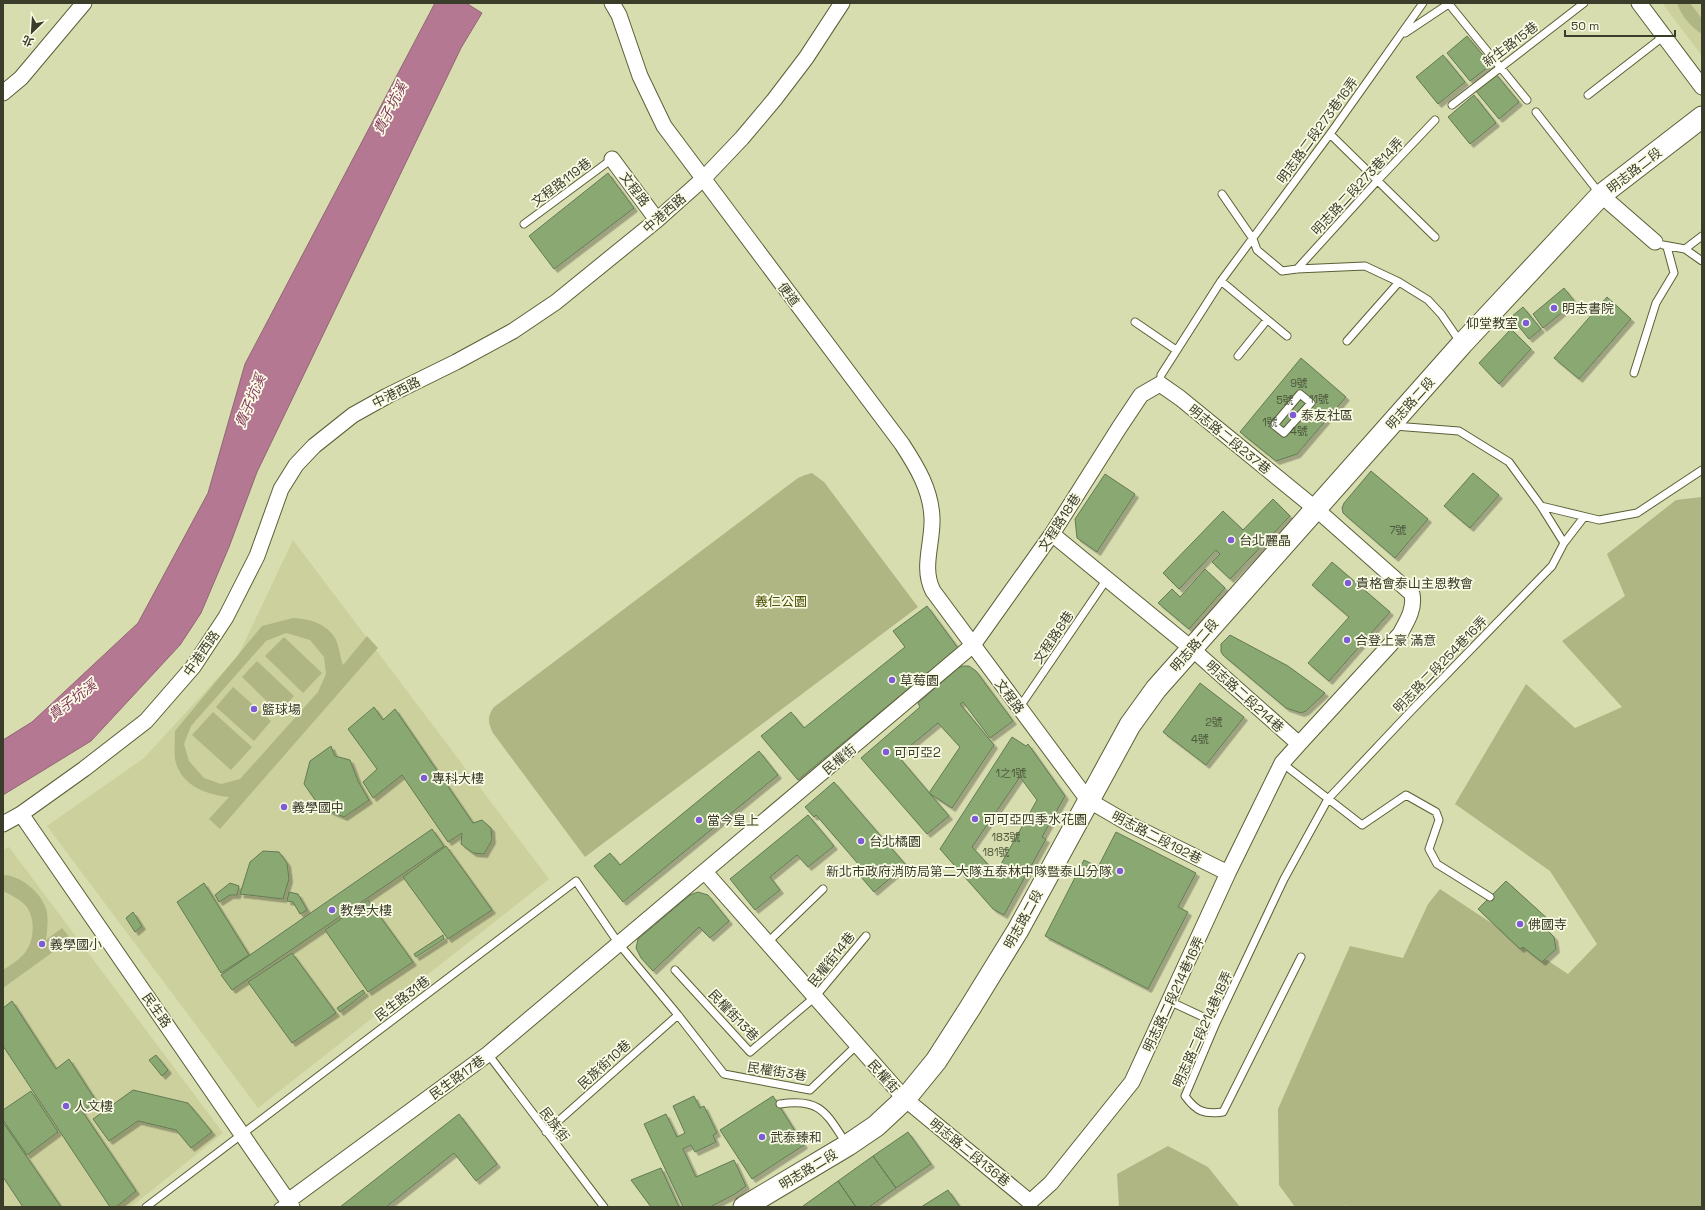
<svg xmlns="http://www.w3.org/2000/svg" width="1705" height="1210" font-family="'Space Grotesk','Noto Sans TC',sans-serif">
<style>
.built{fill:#cbd09c}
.green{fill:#b0b584;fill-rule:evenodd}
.water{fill:#b47892;stroke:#906673}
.building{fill:#89a872;stroke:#647a54;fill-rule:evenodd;filter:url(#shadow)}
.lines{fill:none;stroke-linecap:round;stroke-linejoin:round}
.service-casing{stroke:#5c5f36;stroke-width:9}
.minor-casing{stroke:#5c5f36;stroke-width:17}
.secondary-casing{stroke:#5c5f36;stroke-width:23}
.service{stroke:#fff;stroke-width:7}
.minor{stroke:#fff;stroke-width:15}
.secondary{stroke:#fff;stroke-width:21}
.poi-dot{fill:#7d5cd6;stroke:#f9fbe4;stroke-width:1.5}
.labels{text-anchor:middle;stroke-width:3.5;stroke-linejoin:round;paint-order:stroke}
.number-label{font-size:11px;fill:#4e583d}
.street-label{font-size:13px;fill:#3b3d2b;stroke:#f9fbe4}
.poi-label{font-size:13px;fill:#3b3d2b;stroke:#f9fbe4;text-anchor:start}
.park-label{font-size:13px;fill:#4f5207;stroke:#f9fbe4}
.water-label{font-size:14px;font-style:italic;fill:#82365a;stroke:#f9fbe4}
</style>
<defs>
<filter id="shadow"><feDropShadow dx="3.5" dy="3.5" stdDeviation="0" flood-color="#0004"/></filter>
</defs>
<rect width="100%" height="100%" fill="#d8ddaf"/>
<path class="built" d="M 1662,3 L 1702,3 L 1702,56 Z
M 293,540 L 549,879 L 258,1108 L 47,826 L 144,758 L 238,656 Z
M 9,847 L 223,1133 L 131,1207 L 4,1207 L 3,1205 L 3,850 Z"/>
<path class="green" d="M 1677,3 L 1690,3 L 1702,19 L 1702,34 C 1691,27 1681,16 1677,3 Z
M 812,473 L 824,482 L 918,607 L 585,857 L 493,733 C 488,723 487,716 494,707 L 798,478 L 805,475 Z
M 1702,497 L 1702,1207 L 1348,1207 L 1346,1205 L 1345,1207 L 1295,1207 L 1279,1185 L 1278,1109 L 1350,946 L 1403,958 L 1428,904 L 1440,889 L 1568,974 L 1597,944 L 1550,871 L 1455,804 L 1526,684 L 1575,728 L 1622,707 L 1562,641 L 1625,596 L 1607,554 L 1676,500 Z
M 293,618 C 309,619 326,623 335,638 C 339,645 340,657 343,665 L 367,636 L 378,648 L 220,829 L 209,819 L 229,797 C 206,795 180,785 175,759 C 174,750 175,740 175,731 L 262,626 ZM 286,633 L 310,640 L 324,657 L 326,674 L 318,692 L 240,779 L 221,784 L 204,778 L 189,761 L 184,744 L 191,726 L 266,641 Z
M 284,637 L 322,673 L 303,693 L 265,656 Z
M 257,661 L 294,696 L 279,713 L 242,677 Z
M 233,687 L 271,721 L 254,741 L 216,707 Z
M 213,712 L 252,747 L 231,770 L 192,735 Z
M 3,875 C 20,875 41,892 46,909 C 49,919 47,930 46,940 L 62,928 L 71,939 L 3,988 L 3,970 C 9,966 16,962 21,957 C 34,946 37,920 26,906 C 20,899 11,895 3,891 Z
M 1168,1146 L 1208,1167 L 1240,1207 L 1119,1207 L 1117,1174 Z"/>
<path class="water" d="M 435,3 L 466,3 L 482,13 L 461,48 L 257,472 L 229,547 L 201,613 L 180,645 L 91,741 L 3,795 L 3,740 L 32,722 L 138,623 L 208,493 L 245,364 Z"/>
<path class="building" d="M 1467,36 L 1491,65 L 1470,81 L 1447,53 Z
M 1443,55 L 1465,82 L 1438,104 L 1416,77 Z
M 1495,73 L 1519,102 L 1499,119 L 1475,90 Z
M 1474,95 L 1496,123 L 1470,144 L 1448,117 Z
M 608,173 L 634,208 L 554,269 L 529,236 Z
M 1564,288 L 1575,302 L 1543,328 L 1533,314 Z
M 1607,297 L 1631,319 L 1579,379 L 1554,358 Z
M 1523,307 L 1541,329 L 1529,339 L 1511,317 Z
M 1511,329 L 1531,349 L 1499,384 L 1479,363 Z
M 1301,358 L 1346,397 L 1297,454 L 1276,461 L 1240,432 Z
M 1371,471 L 1428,519 L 1395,558 L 1343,513 L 1342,508 L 1344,503 Z
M 1473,473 L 1499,495 L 1470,528 L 1444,506 Z
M 1105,474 L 1135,494 L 1097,552 L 1077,538 L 1075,519 Z
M 1273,499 L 1290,516 L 1230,579 L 1212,562 L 1220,554 L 1216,550 L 1179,589 L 1163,573 L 1223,511 L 1243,530 Z
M 1332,562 L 1390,612 L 1329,681 L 1308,663 L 1349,617 L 1312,585 Z
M 1205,569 L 1225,588 L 1189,629 L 1158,603 L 1172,589 L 1180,597 Z
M 927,606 L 958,648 L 798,780 L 761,736 L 791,712 L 804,728 L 905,647 L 893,631 Z
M 1230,635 L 1288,666 L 1325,693 L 1306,711 L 1301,713 L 1286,708 L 1223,655 L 1221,652 L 1221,644 Z
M 963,666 L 969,666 L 976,671 L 1013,721 L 990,738 L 963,702 L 960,704 L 994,745 L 952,808 L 929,793 L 960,747 L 938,723 L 898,756 L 949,816 L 927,834 L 861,758 L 920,707 L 918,703 L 958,668 Z
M 1200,683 L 1244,717 L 1206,765 L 1163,732 Z
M 374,707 L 383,720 L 395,709 L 473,823 L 482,820 L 491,828 L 492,840 L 484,854 L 473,853 L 461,844 L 462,833 L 448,842 L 402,775 L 373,798 L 363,782 L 377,769 L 348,729 Z
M 1012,737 L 1026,746 L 1028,744 L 1065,796 L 1042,837 L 1046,839 L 1004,915 L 993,909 L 940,849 ZM 1020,777 L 1037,800 L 996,873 L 972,847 Z
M 331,746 L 335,756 L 350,760 L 358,781 L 369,800 L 344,817 L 320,807 L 304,784 L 310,761 Z
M 759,751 L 778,775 L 623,902 L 594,866 L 610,853 L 620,865 Z
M 834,782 L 906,865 L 874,892 L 855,870 L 860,866 L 816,815 L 814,817 L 805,807 Z
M 808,815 L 834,846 L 808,867 L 797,855 L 770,877 L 780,890 L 755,910 L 730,879 Z
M 432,829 L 444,846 L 232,990 L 221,975 Z
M 1116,832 L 1196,873 L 1178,907 L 1188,912 L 1148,989 L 1045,936 L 1084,860 L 1098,867 Z
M 446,846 L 492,910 L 448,939 L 403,877 Z
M 263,851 L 279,852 L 287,863 L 289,879 L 283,899 L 240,894 L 250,862 Z
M 1506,881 L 1550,921 L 1544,927 L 1554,937 L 1556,949 L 1542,962 L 1523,947 L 1520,949 L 1478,909 Z
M 204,883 L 249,955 L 221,973 L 177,902 Z
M 230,883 L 239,886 L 237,895 L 230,895 L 219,902 L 215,895 Z
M 289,892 L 298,894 L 307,910 L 300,914 L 293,902 L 287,901 Z
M 698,892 L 708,895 L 729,921 L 710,938 L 699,927 L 653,971 L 641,958 L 636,948 L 638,939 L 690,895 Z
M 368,900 L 413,962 L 368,992 L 325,930 Z
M 133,912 L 142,926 L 135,932 L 126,918 Z
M 443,935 L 444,939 L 416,957 L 414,954 Z
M 292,953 L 336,1013 L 292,1043 L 248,982 Z
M 363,990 L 365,993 L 340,1012 L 337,1008 Z
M 12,1001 L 56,1069 L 69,1059 L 96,1101 L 82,1111 L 136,1191 L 116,1207 L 110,1207 L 3,1046 L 3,1008 Z
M 156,1055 L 168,1070 L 162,1076 L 149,1060 Z
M 133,1090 L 188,1103 L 212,1132 L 191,1148 L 176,1130 L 138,1121 L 109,1141 L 93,1119 Z
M 31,1091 L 58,1132 L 27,1155 L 3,1120 L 3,1110 Z
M 694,1096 L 700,1108 L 704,1106 L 717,1133 L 713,1135 L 716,1142 L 695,1152 L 691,1145 L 683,1149 L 696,1177 L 734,1160 L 746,1186 L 735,1194 L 710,1207 L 683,1207 L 644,1124 L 666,1114 L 677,1137 L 685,1133 L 673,1106 Z
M 773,1096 L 804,1145 L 752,1179 L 720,1130 Z
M 459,1114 L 497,1164 L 476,1181 L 454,1153 L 386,1207 L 340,1207 Z
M 3,1122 L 61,1207 L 23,1207 L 3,1177 Z
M 908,1132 L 931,1164 L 896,1188 L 873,1156 Z
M 873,1156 L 896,1188 L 869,1207 L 856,1207 L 838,1181 Z
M 661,1168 L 679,1207 L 651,1207 L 631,1180 Z
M 838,1181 L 856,1207 L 804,1207 L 803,1206 Z
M 948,1190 L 960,1207 L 921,1207 Z"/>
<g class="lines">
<g class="service-casing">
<path id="service" d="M 1449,4 L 1527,100
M 1405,33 L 1450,3
M 1588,95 L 1664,36
M 1452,105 L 1584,3
M 1536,112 L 1600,194
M 1330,134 L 1435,237
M 1222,194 L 1253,239 L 1257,250 L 1282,271 L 1297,269 L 1365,266 L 1399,282 L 1428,300 L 1441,314 L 1461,343
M 524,224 L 612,159
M 1663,245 L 1685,249 L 1702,261
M 1685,249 L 1702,236
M 1297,269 L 1377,181 L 1435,120
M 1221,281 L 1287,336
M 1135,322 L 1176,350
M 1347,341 L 1399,282
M 1238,356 L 1267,320
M 1634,373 L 1656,303 L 1674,273 L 1667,247
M 1160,384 L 1161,375 L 1221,281 L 1330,134 L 1423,3
M 1300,394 L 1311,403 L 1284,433 L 1274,425 Z
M 1394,426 L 1459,431 L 1509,462 L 1541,506 L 1564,543
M 1541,506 L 1599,520 L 1637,513 L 1702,470
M 1019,708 L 1107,579
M 1282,763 L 1362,825 L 1406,795 L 1436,812 L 1439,820 L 1429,849 L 1437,864 L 1490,897
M 767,943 L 823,889
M 1301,957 L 1223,1112 C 1204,1115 1196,1111 1185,1096 L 1216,1023 L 1284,879 L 1328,799 L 1411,711 L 1552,566 L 1564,543 L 1584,517
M 675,970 L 750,1052 L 815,997 L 866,936
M 1169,1001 L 1216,1023
M 488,1054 L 604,1207
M 780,1104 C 821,1098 826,1113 846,1143
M 546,1132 L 678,1015
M 146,1207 L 576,881 L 619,944 L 678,1015 L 724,1074 L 810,1090 L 857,1045
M 278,1207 L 288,1201"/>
</g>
<g class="minor-casing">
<path id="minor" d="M 612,3 L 619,15 L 640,76 L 664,126 L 902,444 C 917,467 931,490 932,518 C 933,543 921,568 933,591 L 1088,800 L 1131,825 L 1228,873
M 1639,3 L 1702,87
M 3,93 L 21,78 L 84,3
M 612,159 L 657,220
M 1601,195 L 1655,242
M 21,814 L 292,1207
M 3,824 L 21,814 L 84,769 L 146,721 L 193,667 L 226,617 L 257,556 L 281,489 L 296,465 L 314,446 L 353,415 L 387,396 L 456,362 L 513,331 L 556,302 L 657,220 L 703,179 L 742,138 L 774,100 L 806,58 L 842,3
M 705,872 L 905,1099 L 1030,1202 L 1051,1183 L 1132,1082 L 1228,873 L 1282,763 L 1299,744
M 288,1201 L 488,1054 L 973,645 L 1052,534 L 1119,428 L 1141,395 L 1160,384 L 1180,398 L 1316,509 L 1412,594 C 1415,609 1407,621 1400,634 L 1299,744 L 1191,648 L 1052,534"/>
</g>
<g class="secondary-casing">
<path id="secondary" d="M 744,1207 L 848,1145 L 876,1126 L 905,1099 L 936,1061 L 970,1008 L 1018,930 L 1130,725 L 1156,689 L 1462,344 L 1601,195 L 1702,117"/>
</g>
<use href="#service" class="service"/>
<use href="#minor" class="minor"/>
<use href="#secondary" class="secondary"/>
</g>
<g class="poi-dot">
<circle cx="1554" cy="308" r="4"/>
<circle cx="1526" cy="323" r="4"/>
<circle cx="1293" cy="415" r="4"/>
<circle cx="1231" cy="540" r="4"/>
<circle cx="1348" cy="583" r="4"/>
<circle cx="1347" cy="640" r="4"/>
<circle cx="892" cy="680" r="4"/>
<circle cx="254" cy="709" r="4"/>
<circle cx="886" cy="752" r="4"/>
<circle cx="424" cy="778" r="4"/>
<circle cx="284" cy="807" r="4"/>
<circle cx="975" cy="819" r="4"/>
<circle cx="699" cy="820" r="4"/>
<circle cx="861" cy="841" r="4"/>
<circle cx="1120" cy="871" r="4"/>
<circle cx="332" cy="910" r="4"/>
<circle cx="1520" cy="924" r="4"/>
<circle cx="42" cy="944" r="4"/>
<circle cx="66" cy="1106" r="4"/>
<circle cx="762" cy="1137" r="4"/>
</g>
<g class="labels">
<g class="number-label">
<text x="1299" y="387">9號</text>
<text x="1319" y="403">11號</text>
<text x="1285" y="404">5號</text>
<text x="1270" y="426">1號</text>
<text x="1299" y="435">4號</text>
<text x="1398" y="534">7號</text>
<text x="1214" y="726">2號</text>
<text x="1200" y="743">4號</text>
<text x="1011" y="777">1之1號</text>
<text x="1006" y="841">183號</text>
<text x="996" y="856">181號</text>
</g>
<g class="street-label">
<text transform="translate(1510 44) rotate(-37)" y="5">新生路15巷</text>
<text transform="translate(1317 130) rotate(-54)" y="5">明志路二段273巷16弄</text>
<text transform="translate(1634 170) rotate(-38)" y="5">明志路二段</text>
<text transform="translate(561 182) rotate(-37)" y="5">文程路119巷</text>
<text transform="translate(1357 186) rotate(-47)" y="5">明志路二段273巷14弄</text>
<text transform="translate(635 189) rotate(53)" y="5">文程路</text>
<text transform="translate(664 213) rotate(-41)" y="5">中港西路</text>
<text transform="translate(789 294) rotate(53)" y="5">便道</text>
<text transform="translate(396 392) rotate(-27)" y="5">中港西路</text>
<text transform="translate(1410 403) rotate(-48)" y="5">明志路二段</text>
<text transform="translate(1230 439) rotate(39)" y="5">明志路二段237巷</text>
<text transform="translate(1059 522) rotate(-57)" y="5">文程路18巷</text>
<text transform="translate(1053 637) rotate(-56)" y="5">文程路8巷</text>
<text transform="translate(1194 645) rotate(-49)" y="5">明志路二段</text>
<text transform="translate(201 653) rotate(-55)" y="5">中港西路</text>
<text transform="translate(1440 664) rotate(-46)" y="5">明志路二段254巷16弄</text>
<text transform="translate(1010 696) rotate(54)" y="5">文程路</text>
<text transform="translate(1245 696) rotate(42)" y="5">明志路二段214巷</text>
<text transform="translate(839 759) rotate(-40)" y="5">民權街</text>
<text transform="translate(1157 837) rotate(27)" y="5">明志路二段192巷</text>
<text transform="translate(1023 919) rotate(-61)" y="5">明志路二段</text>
<text transform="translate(831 959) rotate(-51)" y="5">民權街14巷</text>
<text transform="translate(1173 994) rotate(-65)" y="5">明志路二段214巷16弄</text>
<text transform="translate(402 998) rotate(-37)" y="5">民生路31巷</text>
<text transform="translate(157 1010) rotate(55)" y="5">民生路</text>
<text transform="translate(734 1015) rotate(46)" y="5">民權街13巷</text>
<text transform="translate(1202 1029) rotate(-66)" y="5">明志路二段214巷18弄</text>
<text transform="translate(604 1064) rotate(-42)" y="5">民族街10巷</text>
<text transform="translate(777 1071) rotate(9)" y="5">民權街3巷</text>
<text transform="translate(884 1076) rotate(48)" y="5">民權街</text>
<text transform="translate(457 1077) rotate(-36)" y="5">民生路17巷</text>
<text transform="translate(555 1124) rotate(53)" y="5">民族街</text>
<text transform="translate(970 1152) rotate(39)" y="5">明志路二段136巷</text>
<text transform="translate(808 1169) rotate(-31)" y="5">明志路二段</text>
</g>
<g class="poi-label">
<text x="1562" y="313">明志書院</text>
<text x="1518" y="328" text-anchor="end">仰堂教室</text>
<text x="1301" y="420">泰友社區</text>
<text x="1239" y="545">台北麗晶</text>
<text x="1356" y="588">貴格會泰山主恩教會</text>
<text x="1355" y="645">合登上豪 滿意</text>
<text x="900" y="685">草莓園</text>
<text x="262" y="714">籃球場</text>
<text x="894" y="757">可可亞2</text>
<text x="432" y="783">專科大樓</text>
<text x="292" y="812">義學國中</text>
<text x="983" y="824">可可亞四季水花園</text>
<text x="707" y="825">當今皇上</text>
<text x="869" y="846">台北橘園</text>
<text x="1112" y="876" text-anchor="end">新北市政府消防局第二大隊五泰林中隊暨泰山分隊</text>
<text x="340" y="915">教學大樓</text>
<text x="1528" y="929">佛國寺</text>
<text x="50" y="949">義學國小</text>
<text x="74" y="1111">人文樓</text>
<text x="770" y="1142">武泰臻和</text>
</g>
<g class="park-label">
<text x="781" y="606">義仁公園</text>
</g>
<g class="water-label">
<text transform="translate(390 108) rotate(-63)" y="5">貴子坑溪</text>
<text transform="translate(250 401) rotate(-67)" y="5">貴子坑溪</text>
<text transform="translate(72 700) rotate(-37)" y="5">貴子坑溪</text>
</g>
</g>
<rect width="1705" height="1210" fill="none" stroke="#3b3d2b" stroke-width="8"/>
<g transform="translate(32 32) rotate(205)" stroke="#f9fbe4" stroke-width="3" paint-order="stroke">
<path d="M0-3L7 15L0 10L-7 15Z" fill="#3b3d2b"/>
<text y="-6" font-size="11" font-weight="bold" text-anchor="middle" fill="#3b3d2b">北</text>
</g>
<path d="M1565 30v6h110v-6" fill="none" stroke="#3b3d2b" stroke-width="2"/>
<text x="1571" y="30" font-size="12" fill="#3b3d2b" stroke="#f9fbe4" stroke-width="3" paint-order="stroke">50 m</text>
</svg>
